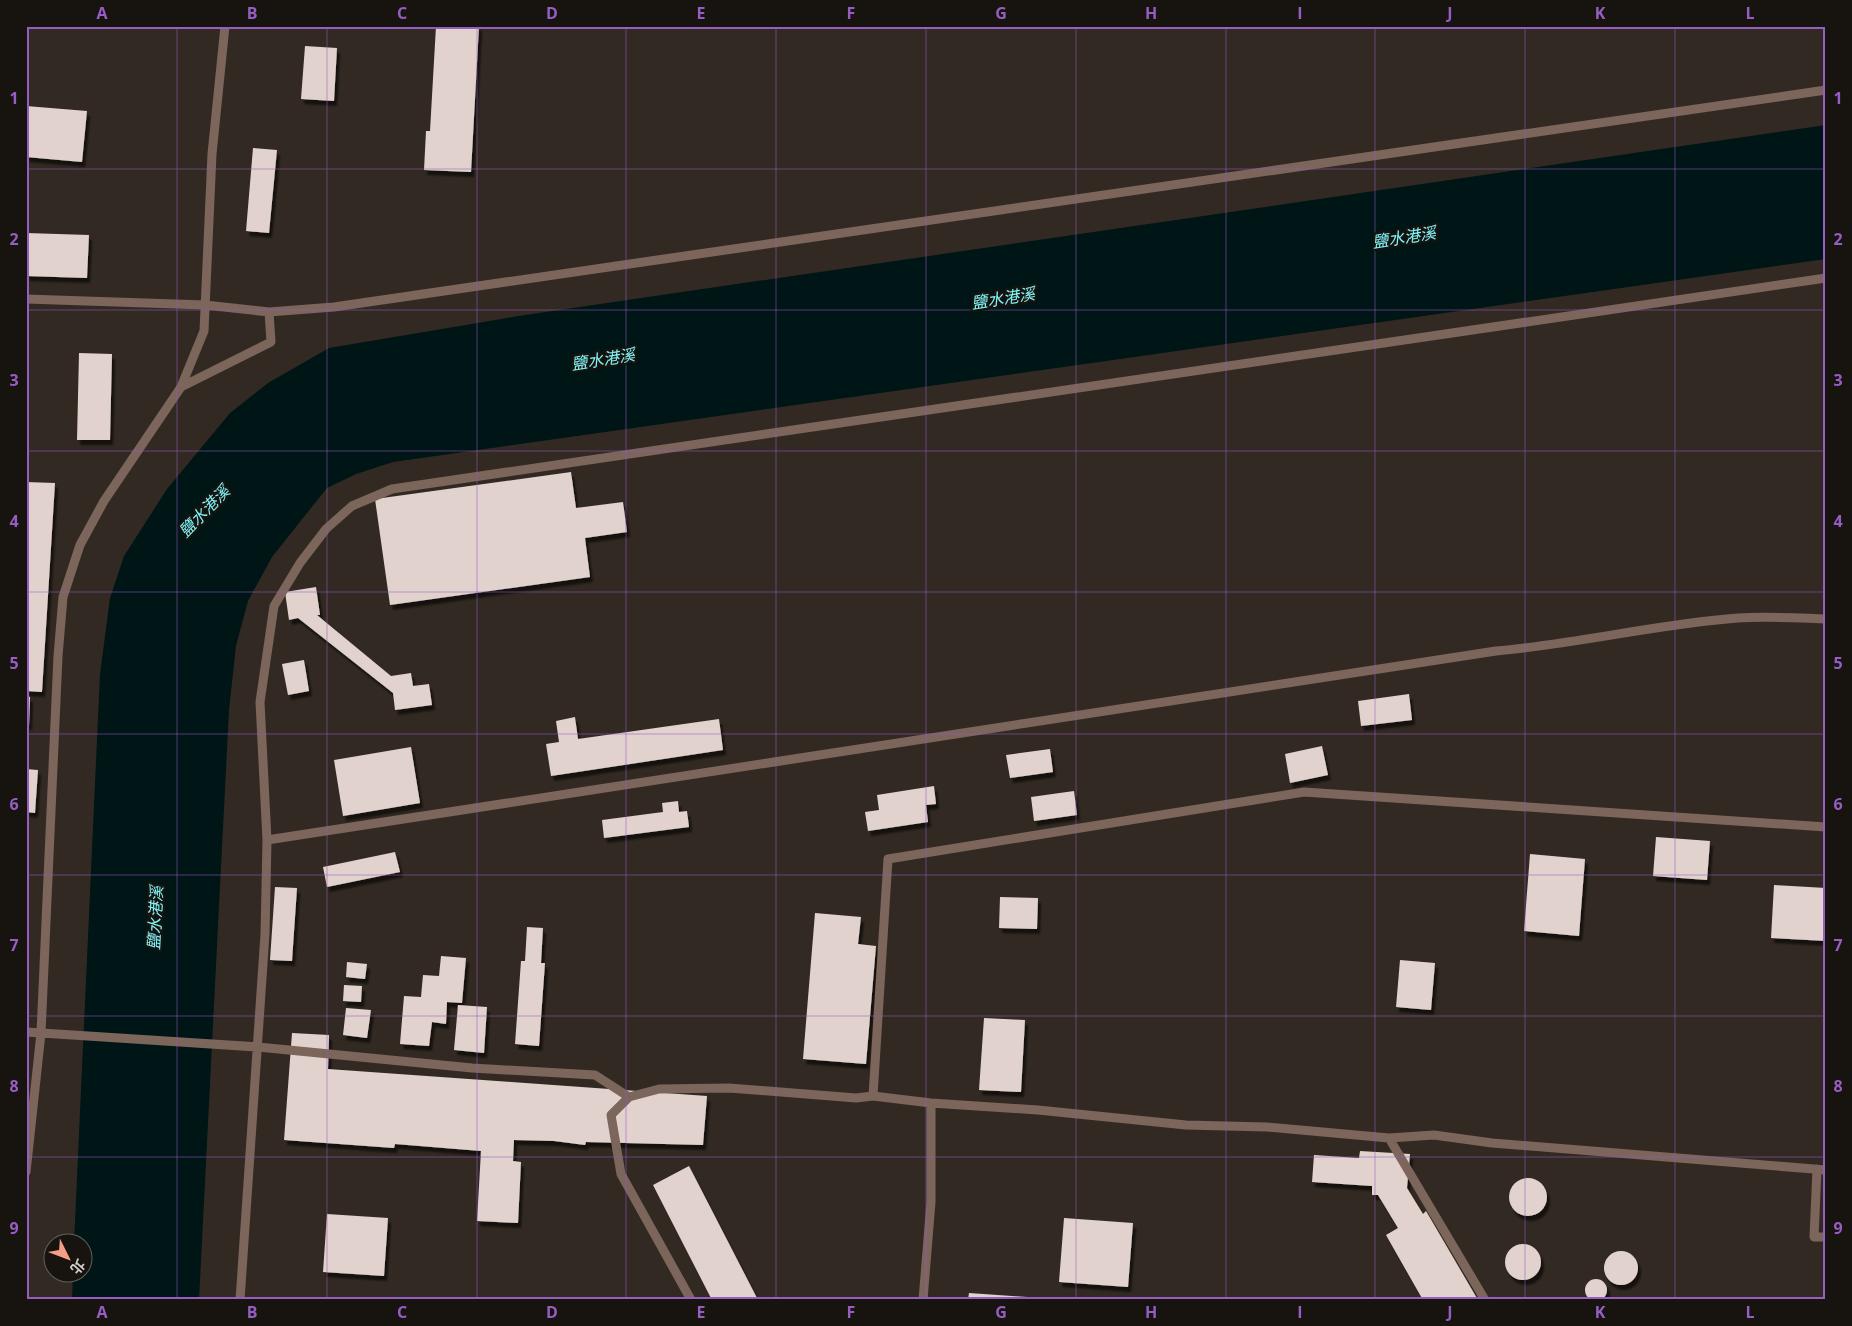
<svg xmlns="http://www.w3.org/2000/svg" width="1852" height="1326" font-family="'Open Sans','Noto Sans TC',sans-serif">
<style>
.water{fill:#001516}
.building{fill:#e2d2cd;filter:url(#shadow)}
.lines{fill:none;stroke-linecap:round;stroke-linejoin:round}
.service{stroke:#7c655b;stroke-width:9}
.grid{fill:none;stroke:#965dc3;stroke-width:1;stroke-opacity:0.55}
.labels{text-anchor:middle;stroke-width:5;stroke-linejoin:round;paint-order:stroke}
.water-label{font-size:16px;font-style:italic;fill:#82f6fb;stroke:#171410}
.neatline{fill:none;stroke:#965dc3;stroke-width:2}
.grid-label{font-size:16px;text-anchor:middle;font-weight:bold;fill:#965dc3}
</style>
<defs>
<filter id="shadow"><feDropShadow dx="3" dy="5" stdDeviation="1" flood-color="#0009"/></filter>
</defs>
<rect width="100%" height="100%" fill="#322a22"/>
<path class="water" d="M 1826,125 L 1826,259 L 393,462 L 356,474 L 327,488 L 272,557 L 248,601 L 236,646 L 229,710 L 199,1300 L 72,1300 L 73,1274 L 82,1274 L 82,1244 L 74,1243 L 100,674 L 110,598 L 124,556 L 167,489 L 230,413 L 268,383 L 329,348 L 525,315 Z"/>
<path class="building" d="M 436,26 L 479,26 L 471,172 L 424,170 L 426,131 L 430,131 Z
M 305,46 L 337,48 L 334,101 L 301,99 Z
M 26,106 L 87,111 L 82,162 L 26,157 Z
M 253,148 L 277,150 L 269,233 L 246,231 Z
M 26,233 L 89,235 L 87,278 L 26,276 Z
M 79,353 L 112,354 L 110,440 L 77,440 Z
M 571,472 L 576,508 L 623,502 L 627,532 L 585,538 L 590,577 L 390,605 L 375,499 Z
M 26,482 L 55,483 L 42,692 L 26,691 Z
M 316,587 L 320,615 L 317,615 L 391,676 L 411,673 L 413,686 L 429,684 L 432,705 L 395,710 L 393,693 L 298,618 L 289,620 L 285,592 Z
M 304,660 L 309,691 L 288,695 L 282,664 Z
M 1409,694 L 1412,720 L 1361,726 L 1358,701 Z
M 26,696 L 30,697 L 29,725 L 26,725 Z
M 575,717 L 578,739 L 719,719 L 723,750 L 551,776 L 546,744 L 559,742 L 556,721 Z
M 1322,746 L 1328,775 L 1290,783 L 1285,754 Z
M 411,747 L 420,803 L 343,816 L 334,760 Z
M 1050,749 L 1053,772 L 1010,778 L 1006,755 Z
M 26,769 L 38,770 L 35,813 L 26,812 Z
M 934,786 L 936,804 L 926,805 L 928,822 L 868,831 L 865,812 L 879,810 L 877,795 Z
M 1074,791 L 1077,815 L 1034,821 L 1031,797 Z
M 678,801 L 679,812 L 687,811 L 689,827 L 604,838 L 602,820 L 663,812 L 662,803 Z
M 1656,837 L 1710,841 L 1707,880 L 1653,876 Z
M 395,852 L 400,872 L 327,887 L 323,867 Z
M 1530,854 L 1585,859 L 1579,936 L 1524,931 Z
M 1774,885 L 1826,888 L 1826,941 L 1771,938 Z
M 275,887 L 297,888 L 292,961 L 270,960 Z
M 1000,897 L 1038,898 L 1037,929 L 999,928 Z
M 815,913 L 861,917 L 858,944 L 876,946 L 866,1064 L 803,1059 Z
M 527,927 L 543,928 L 541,963 L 545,963 L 539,1046 L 515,1044 L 521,961 L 525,961 Z
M 441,956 L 466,958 L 462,1003 L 447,1002 L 446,1024 L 432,1022 L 429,1046 L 400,1044 L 404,996 L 421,997 L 423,975 L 439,976 Z
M 1400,960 L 1435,963 L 1431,1010 L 1396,1007 Z
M 347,962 L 367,964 L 365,979 L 346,977 Z
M 344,985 L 362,986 L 361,1002 L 343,1001 Z
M 458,1005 L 487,1007 L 484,1053 L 454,1050 Z
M 346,1008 L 371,1010 L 367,1038 L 343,1035 Z
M 984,1018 L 1025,1020 L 1021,1092 L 979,1090 Z
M 292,1033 L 329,1035 L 328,1069 L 707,1096 L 703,1145 L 586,1142 L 585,1145 L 554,1141 L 514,1140 L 513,1161 L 521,1162 L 518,1223 L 477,1221 L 481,1151 L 395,1144 L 394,1148 L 284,1140 Z
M 1360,1151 L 1410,1154 L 1407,1188 L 1423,1214 L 1426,1211 L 1478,1300 L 1423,1300 L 1386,1235 L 1398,1228 L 1378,1195 L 1372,1195 L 1372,1186 L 1312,1182 L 1314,1155 L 1359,1158 Z
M 689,1166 L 758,1300 L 712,1300 L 653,1185 Z
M1509 1197a19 19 0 1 1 38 0a19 19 0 1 1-38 0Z
M 327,1214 L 388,1218 L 384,1276 L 323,1272 Z
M 1064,1218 L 1133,1223 L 1128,1287 L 1059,1282 Z
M1505 1262a18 18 0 1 1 36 0a18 18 0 1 1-36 0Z
M1604 1268a17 17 0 1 1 34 0a17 17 0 1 1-34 0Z
M1585 1290a11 11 0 1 1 22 0a11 11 0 1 1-22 0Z
M 969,1293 L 1042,1298 L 1042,1300 L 968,1300 Z"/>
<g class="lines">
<path class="service" d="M 26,299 L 205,305 L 269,312 L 334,307 L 1826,90
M 181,387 L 271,342 L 269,312
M 267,840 L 1496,651 C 1577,644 1657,624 1738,618 C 1767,616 1797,618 1826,619
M 26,1032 L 258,1047 L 472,1068 L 595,1075 L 629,1097
M 873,1096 L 888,859 L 1304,792 L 1826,827
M 1389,1138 L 1485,1300
M 1817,1169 L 1814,1237 L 1826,1237
M 26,1172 L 41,1033 L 58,656 L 63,597 L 80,545 L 104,501 L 181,387 L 204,331 L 212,154 L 225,26
M 690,1298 L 621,1174 L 611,1115 L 629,1097 L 659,1089 L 729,1088 L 856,1098 L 873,1096 L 931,1103 L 1038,1110 L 1186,1125 L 1267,1127 L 1389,1138 L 1434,1135 L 1492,1143 L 1826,1170
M 240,1300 L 265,934 L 267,840 L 260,702 L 274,606 L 300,563 L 326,529 L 352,506 L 392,489 L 1826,278
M 923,1300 L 931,1202 L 931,1103"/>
</g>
<path class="grid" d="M 177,26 L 177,1300M 327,26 L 327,1300M 477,26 L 477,1300M 626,26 L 626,1300M 776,26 L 776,1300M 926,26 L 926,1300M 1076,26 L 1076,1300M 1226,26 L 1226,1300M 1375,26 L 1375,1300M 1525,26 L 1525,1300M 1675,26 L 1675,1300M 26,169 L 1826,169M 26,310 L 1826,310M 26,451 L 1826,451M 26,592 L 1826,592M 26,734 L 1826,734M 26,875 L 1826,875M 26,1016 L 1826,1016M 26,1157 L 1826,1157"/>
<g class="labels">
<g class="water-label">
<text transform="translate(1404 237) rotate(-9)" y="6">鹽水港溪</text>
<text transform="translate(1003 298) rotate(-9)" y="6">鹽水港溪</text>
<text transform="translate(603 359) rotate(-9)" y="6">鹽水港溪</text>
<text transform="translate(204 511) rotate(-46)" y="6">鹽水港溪</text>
<text transform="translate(155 918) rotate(-87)" y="6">鹽水港溪</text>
</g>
</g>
<rect width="1852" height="1326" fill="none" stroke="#171410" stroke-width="55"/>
<g transform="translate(68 1258) rotate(132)"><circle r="24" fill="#171410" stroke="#635f5b"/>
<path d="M0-4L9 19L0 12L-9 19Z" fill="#f49e86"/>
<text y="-8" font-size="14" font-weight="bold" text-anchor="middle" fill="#d5d0cb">北</text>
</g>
<rect x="28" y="28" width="1796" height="1270" class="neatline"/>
<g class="grid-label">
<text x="102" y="19">A</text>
<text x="252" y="19">B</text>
<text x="402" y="19">C</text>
<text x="552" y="19">D</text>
<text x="701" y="19">E</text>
<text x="851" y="19">F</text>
<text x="1001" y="19">G</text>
<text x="1151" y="19">H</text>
<text x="1300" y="19">I</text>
<text x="1450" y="19">J</text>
<text x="1600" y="19">K</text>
<text x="1750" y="19">L</text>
<text x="14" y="104">1</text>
<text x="1838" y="104">1</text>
<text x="14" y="245">2</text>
<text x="1838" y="245">2</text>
<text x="14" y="386">3</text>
<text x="1838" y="386">3</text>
<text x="14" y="527">4</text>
<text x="1838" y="527">4</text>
<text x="14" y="669">5</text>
<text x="1838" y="669">5</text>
<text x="14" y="810">6</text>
<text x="1838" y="810">6</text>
<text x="14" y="951">7</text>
<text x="1838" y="951">7</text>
<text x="14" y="1092">8</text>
<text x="1838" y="1092">8</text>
<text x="14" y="1234">9</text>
<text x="1838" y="1234">9</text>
<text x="102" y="1318">A</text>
<text x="252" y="1318">B</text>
<text x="402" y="1318">C</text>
<text x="552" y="1318">D</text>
<text x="701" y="1318">E</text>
<text x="851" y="1318">F</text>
<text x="1001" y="1318">G</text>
<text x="1151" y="1318">H</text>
<text x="1300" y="1318">I</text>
<text x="1450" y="1318">J</text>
<text x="1600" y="1318">K</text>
<text x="1750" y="1318">L</text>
</g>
</svg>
